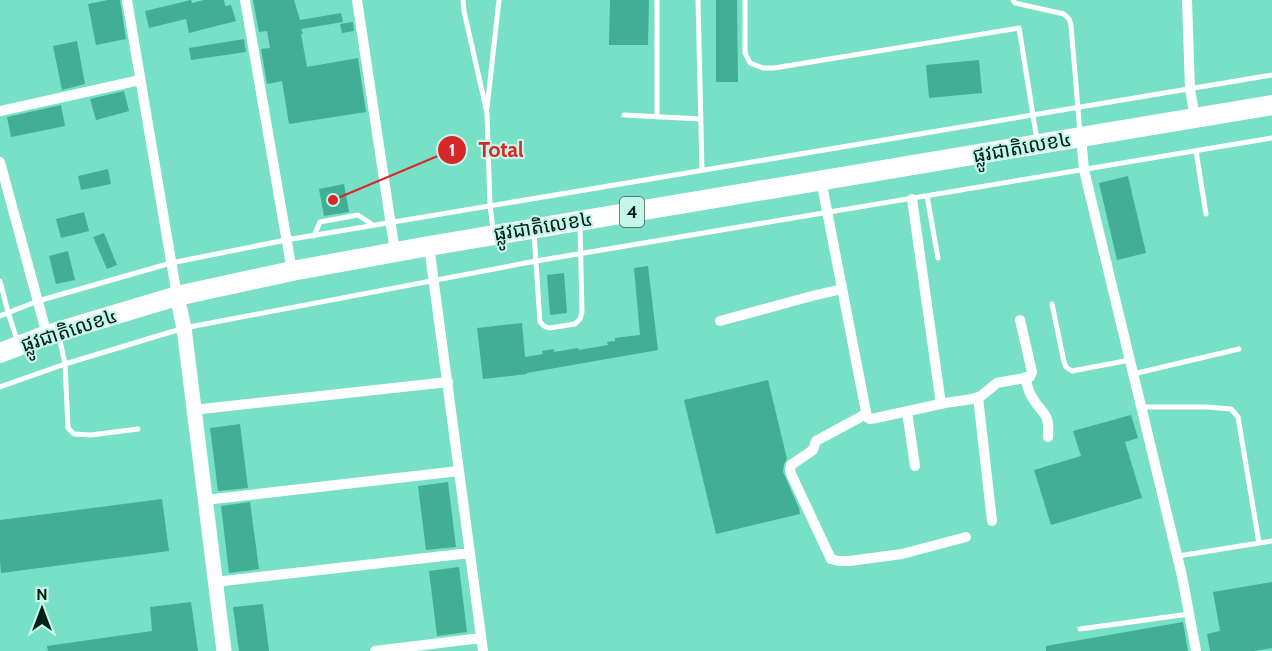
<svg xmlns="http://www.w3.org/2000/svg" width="1272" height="651" font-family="Cabin,'Noto Sans Khmer',sans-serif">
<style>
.building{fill:#42ae95}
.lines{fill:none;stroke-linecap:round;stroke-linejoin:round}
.lane{stroke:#fff;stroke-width:5}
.street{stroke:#fff;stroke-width:10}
.secondary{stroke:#fff;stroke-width:15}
.highway{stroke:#fff;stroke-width:20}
.labels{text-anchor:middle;stroke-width:4.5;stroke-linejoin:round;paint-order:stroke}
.shield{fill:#c6f6e8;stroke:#3b6057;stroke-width:1.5}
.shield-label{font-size:18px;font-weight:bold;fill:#002019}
.street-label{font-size:20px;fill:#002019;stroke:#c6f6e8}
.leader{fill:none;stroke:#d62828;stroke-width:2}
.callout-dot{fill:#d62828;stroke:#c6f6e8;stroke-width:2}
.mark-label{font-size:18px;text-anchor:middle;font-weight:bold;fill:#fff}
.callout-label{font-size:21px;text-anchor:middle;font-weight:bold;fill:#d62828;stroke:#c6f6e8;stroke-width:4.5;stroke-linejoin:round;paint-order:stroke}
</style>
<rect width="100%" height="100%" fill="#77e0c6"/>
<path class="building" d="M 108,0 L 120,0 L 126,39 L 96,45 L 88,4 Z
M 191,0 L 192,3 L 204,0 L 224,0 L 225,6 L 231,5 L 236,21 L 189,33 L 186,19 L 149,28 L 145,11 Z
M 253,0 L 294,0 L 300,20 L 341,13 L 343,22 L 301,29 L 303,34 L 301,34 L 307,67 L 358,58 L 366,112 L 289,124 L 282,81 L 267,84 L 261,49 L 270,48 L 267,31 L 259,32 Z
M 610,0 L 649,0 L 648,45 L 609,45 Z
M 716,0 L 737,0 L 738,82 L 716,82 Z
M 353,22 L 354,31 L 342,33 L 340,24 Z
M 244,39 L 246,52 L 191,60 L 189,48 Z
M 77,41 L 85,84 L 62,90 L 53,46 Z
M 979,60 L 982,93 L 929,98 L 926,65 Z
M 124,91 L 129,111 L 96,120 L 90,99 Z
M 61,105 L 65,126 L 11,137 L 7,117 Z
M 108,169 L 111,184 L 81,190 L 78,176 Z
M 1128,176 L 1146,253 L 1117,260 L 1099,183 Z
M 344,184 L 349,212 L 324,216 L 319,189 Z
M 84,212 L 89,231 L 61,238 L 56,219 Z
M 104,233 L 117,265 L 107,269 L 93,237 Z
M 68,251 L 75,280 L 56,284 L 49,256 Z
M 648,266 L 658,350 L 527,373 L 527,374 L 483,379 L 477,328 L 522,323 L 525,357 L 543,354 L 542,351 L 554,349 L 554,352 L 578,348 L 579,350 L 608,345 L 607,342 L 615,341 L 615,338 L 640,335 L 634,268 Z
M 564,273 L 567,313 L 550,315 L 547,275 Z
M 768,380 L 787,459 L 784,464 L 783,472 L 799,508 L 800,514 L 716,534 L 684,400 Z
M 1131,415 L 1138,438 L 1125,442 L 1142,498 L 1051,525 L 1034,470 L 1081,456 L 1073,431 Z
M 240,424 L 248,488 L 218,491 L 210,428 Z
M 448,482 L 456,547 L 426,550 L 418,486 Z
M 162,499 L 169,551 L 1,573 L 0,561 L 0,520 Z
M 250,502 L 259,569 L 229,573 L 221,506 Z
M 459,567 L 467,632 L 437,636 L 429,571 Z
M 1272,582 L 1272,648 L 1254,651 L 1210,651 L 1207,634 L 1220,631 L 1213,592 Z
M 191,602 L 198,651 L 48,651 L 47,646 L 152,631 L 150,607 Z
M 263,604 L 269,651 L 239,651 L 233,607 Z
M 1183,622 L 1188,651 L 1046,651 L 1046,646 Z"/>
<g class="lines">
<path class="lane" d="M 463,0 L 464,11 L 487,113 L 490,205 L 493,230
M 657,0 L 657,117
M 698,0 L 702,170
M 745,0 L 745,53 L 750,63 L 763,68 L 774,68 L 1019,28 L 1037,140
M 1013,0 L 1015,3 L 1064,14 L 1069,19 L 1071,25 L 1080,133
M 487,108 L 499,0
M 624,115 L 701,119
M 1196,151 L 1206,214
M 927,196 L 938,258
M 534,233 L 540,322 L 544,326 L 549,328 L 575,324 L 580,319 L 582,312 L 580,225
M 314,236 L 320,222 L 358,215 L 373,225
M 0,281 L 8,312 L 18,343
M 1052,304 L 1064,362 L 1066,367 L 1072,371 L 1130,360
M 0,316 L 38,301 L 171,263 L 286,240 L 1272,75
M 59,336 L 65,364 L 68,428 L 74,434 L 91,435 L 138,429
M 1133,374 L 1239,349
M 0,387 L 65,364 L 184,328 L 536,261 L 1272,138
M 1141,407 L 1207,407 L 1231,409 L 1238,417 L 1259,543
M 1178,556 L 1272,541
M 1080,629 L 1189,614"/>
<path class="street" d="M 127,0 L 177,296
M 245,0 L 292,271
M 357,0 L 395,252
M 1187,0 L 1190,89 L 1195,118
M 0,111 L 140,80
M 1081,137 L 1084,170 L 1182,576 L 1196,651
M 0,162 L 47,335
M 821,180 L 867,417 L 870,419 L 876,418 L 945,403 L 972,399 L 981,396 L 997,383 L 1030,377 L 1032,372 L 1020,320
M 912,199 L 941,404
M 429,246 L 483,651
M 720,321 L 812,296 L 842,289
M 1025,377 C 1027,384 1028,391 1032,397 C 1042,415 1050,411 1048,437
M 978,397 L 992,521
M 193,410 L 448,382
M 907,412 L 915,466
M 866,414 L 816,441 L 813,450 L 791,465 L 790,470 L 792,476 L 831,559 L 839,561 L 849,561 L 902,554 L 966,537
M 205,500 L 459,471
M 215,582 L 470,553
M 375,651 L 481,638"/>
<path class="secondary" d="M 177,296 L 184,328 L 224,651"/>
<path class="highway" d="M 0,353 L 47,335 L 177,296 L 292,271 L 429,246 L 1272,105"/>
</g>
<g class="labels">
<rect class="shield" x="620" y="197" width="24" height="30" rx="4.5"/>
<g class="shield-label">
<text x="632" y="218">4</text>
</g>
<g class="street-label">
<text transform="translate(1022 147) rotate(-10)" y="7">ផ្លូវជាតិលេខ៤</text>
<text transform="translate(543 226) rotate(-9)" y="7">ផ្លូវជាតិលេខ៤</text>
<text transform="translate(69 330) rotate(-18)" y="7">ផ្លូវជាតិលេខ៤</text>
</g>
</g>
<path class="leader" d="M333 200L452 150"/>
<g class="callout-dot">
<circle cx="333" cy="200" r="6"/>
<circle cx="452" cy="150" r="15"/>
</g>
<g class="mark-label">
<text x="452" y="156">1</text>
</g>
<g class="callout-label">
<text x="501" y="157">Total</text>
</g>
<g transform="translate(42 609)" stroke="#c6f6e8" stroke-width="4.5" paint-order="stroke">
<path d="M0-4.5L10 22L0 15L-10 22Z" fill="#002019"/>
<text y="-9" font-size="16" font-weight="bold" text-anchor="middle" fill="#002019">N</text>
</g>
</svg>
